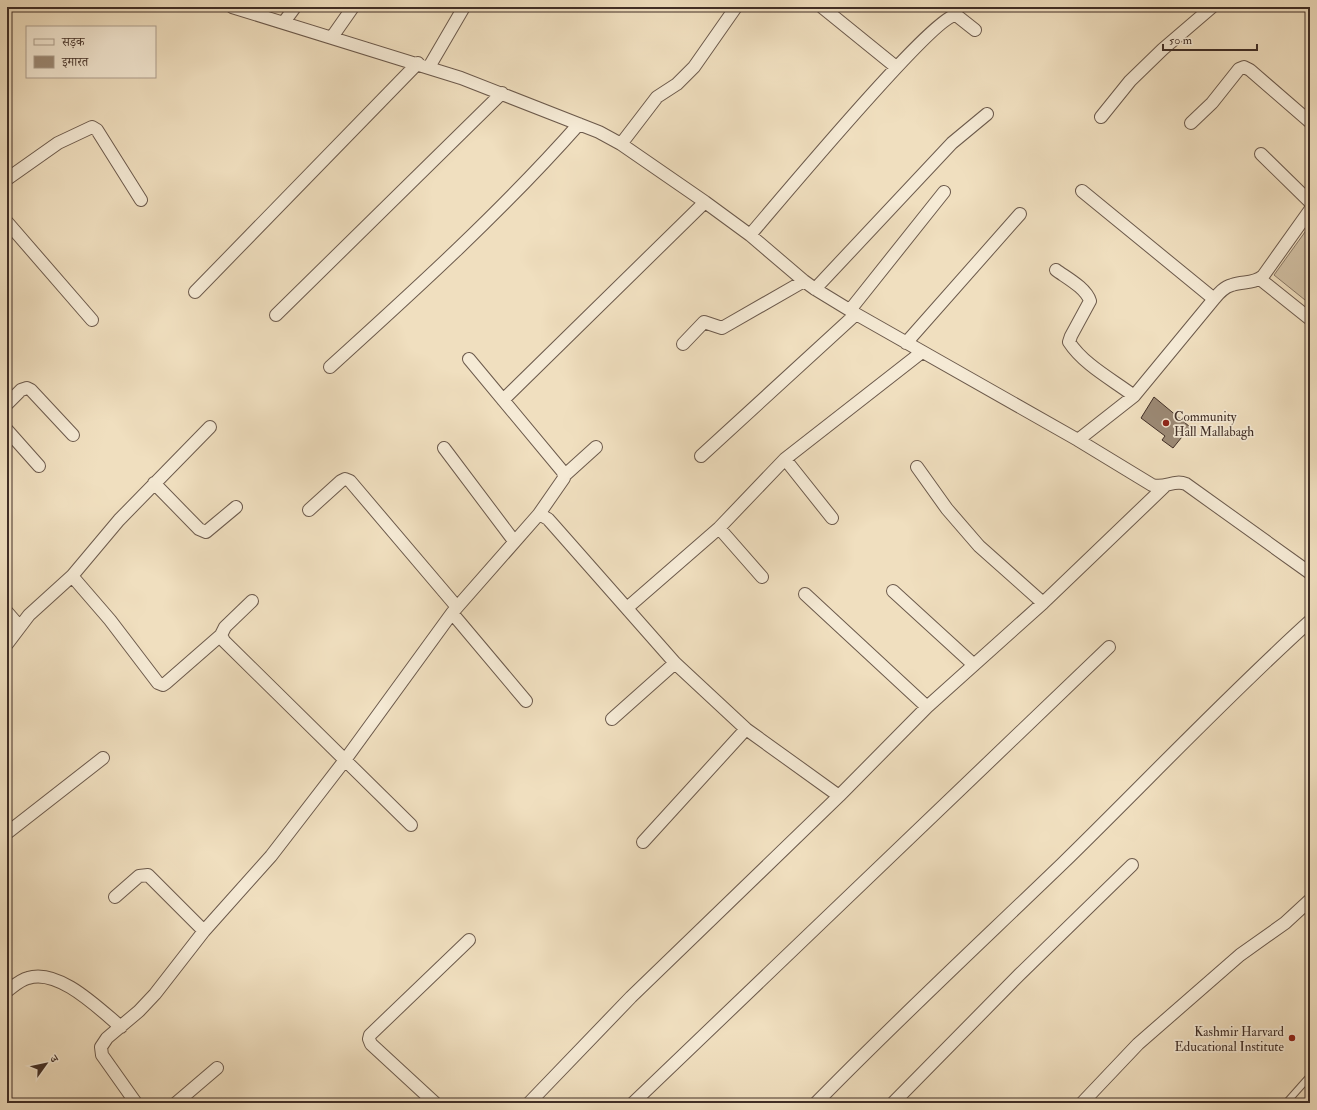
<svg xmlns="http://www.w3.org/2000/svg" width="1317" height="1110" font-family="'IM FELL Double Pica','Noto Serif Devanagari',serif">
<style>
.green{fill:#d2c1a5;stroke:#897866}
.building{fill:#9c8a76;stroke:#402e26}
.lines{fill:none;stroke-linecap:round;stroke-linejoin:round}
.service-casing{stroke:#6c5a4c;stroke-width:8}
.minor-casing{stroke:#6c5a4c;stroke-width:14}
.service{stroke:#f5ead5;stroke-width:6}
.minor{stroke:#f5ead5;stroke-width:12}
.poi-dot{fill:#8f2418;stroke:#f5ead5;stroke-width:1.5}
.labels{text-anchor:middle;stroke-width:3.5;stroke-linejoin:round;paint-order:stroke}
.poi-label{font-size:13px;fill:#402e26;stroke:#f5ead5;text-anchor:start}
</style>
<rect width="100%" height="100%" fill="#f0dfbf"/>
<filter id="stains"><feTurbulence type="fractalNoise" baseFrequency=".005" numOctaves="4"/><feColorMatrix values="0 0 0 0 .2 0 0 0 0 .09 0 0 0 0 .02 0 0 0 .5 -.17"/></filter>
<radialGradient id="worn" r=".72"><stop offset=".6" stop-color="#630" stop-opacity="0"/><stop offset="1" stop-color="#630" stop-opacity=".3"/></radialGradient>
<path class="green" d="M 1310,225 L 1310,304 L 1274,275 Z"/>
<path class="building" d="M 1154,397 L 1190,427 L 1173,448 L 1162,440 L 1165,436 L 1141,418 Z"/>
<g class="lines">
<g class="service-casing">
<path id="service" d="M 1286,1103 L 1310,1076"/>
</g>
<g class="minor-casing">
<path id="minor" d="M 232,7 L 461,78 L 599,132 L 621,144 L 705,202 L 750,235 L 804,281 L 815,289 L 856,314 L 1078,440 L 1152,485 C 1165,489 1174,479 1186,484 L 1310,573
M 822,7 L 896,67
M 284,22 L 295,7
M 332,37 L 353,7
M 429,67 L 464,7
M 1101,117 L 1130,81 L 1163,49 L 1212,7
M 1191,123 L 1212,103 L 1239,69 L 1244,67 L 1250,70 L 1310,122
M 621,144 L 657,97 L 677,84 L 694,67 L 736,7
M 1261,154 L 1310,202
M 7,179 L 58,143 L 92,127 L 97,130 L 141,200
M 1082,191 L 1214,299
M 7,222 L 92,320
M 750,235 C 776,205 932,17 956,15 L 975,30
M 1056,270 C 1067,278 1086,288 1090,301 L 1071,336 L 1069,342 C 1084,365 1113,380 1134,396
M 1260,279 L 1310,319
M 815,289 L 952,143 L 987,114
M 195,292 L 418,63
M 850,310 L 944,192
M 276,315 L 502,93
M 906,343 L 1020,214
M 683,344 L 704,322 L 722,328 L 804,281
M 330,367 C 416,289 502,211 579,124
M 503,400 L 705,202
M 7,404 L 21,390 L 27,388 L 31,390 L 73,435
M 7,430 L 39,466
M 1078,440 L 1134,396 L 1214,299 C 1219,293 1224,287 1232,285 C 1243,281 1254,284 1263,276 L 1310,210
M 444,448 L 514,541
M 701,456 L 856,314
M 785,459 L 832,518
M 917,467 L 947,509 L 979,546 L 1043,603
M 565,475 L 596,447
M 154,483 L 199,529 L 206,532 L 236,507
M 309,510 L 341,481 L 345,479 L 350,481 L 457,607
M 539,514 L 548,519 L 556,528 L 675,663 L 746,729 L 839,796
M 719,528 L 762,577
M 72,576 L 110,620 L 158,683 L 163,685 L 166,683 L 221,635
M 893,591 L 974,665
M 805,594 L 927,707
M 252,601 L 225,627 L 221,635 L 224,641 L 411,825
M 627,608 L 719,528 L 785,459 L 922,352
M 7,612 L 20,627
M 452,613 L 526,701
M 7,644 L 29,615 L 72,576 L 119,520 L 210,427
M 612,719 L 675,663
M 7,833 L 103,758
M 643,842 L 746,729
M 115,897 L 139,876 L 148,875 L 204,931
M 7,991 C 14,986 20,980 28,978 C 59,968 99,1009 121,1027
M 136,1103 L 102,1055 L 101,1047 L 107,1038 L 139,1011 L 155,994 L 204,931 L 271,856 L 345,760 L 452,613 L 539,514 L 564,478 L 563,472 L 469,359
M 176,1103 L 217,1068
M 435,1103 L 371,1044 L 369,1039 L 370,1035 L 469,940
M 529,1103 L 631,997 L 839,796 L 927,707 L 1043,603 L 1164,487
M 633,1103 L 1109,647
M 816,1103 C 896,1021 980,943 1062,864 C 1145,783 1224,699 1310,621
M 893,1103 L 1020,974 L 1132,865
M 1082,1103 L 1138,1044 L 1240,955 L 1285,923 L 1310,900"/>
</g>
<use href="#service" class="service"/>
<use href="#minor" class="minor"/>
</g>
<g class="poi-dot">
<circle cx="1166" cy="423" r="4"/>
<circle cx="1292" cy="1038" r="4"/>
</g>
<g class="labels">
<g class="poi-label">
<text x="1174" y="421">Community<tspan x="1174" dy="15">Hall Mallabagh</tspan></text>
<text x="1284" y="1036" text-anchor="end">Kashmir Harvard<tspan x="1284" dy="15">Educational Institute</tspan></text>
</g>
</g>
<rect width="1317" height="1110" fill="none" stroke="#f0dfbf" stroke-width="24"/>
<rect x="8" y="8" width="1301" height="1094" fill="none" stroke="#402e26" stroke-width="2"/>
<rect x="12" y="12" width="1293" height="1086" fill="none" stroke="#402e26"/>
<rect x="26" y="26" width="130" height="52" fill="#f5ead5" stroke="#ad9f8f"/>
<rect x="34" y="39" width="20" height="6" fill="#f5ead5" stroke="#ad9f8f"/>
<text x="62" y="46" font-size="12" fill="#402e26">सड़क</text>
<rect x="34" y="56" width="20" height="12" fill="#9c8a76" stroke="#ad9f8f"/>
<text x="62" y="66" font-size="12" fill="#402e26">इमारत</text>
<g transform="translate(46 1064) rotate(57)" stroke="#f5ead5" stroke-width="3" paint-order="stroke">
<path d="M0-3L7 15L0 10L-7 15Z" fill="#402e26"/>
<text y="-6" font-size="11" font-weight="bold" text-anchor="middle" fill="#402e26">उ</text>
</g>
<path d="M1163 44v6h94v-6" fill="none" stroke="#402e26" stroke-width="2"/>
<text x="1169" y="44" font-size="12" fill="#402e26" stroke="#f5ead5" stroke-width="3" paint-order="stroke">50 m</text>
<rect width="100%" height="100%" filter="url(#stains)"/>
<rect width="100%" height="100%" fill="url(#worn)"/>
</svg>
